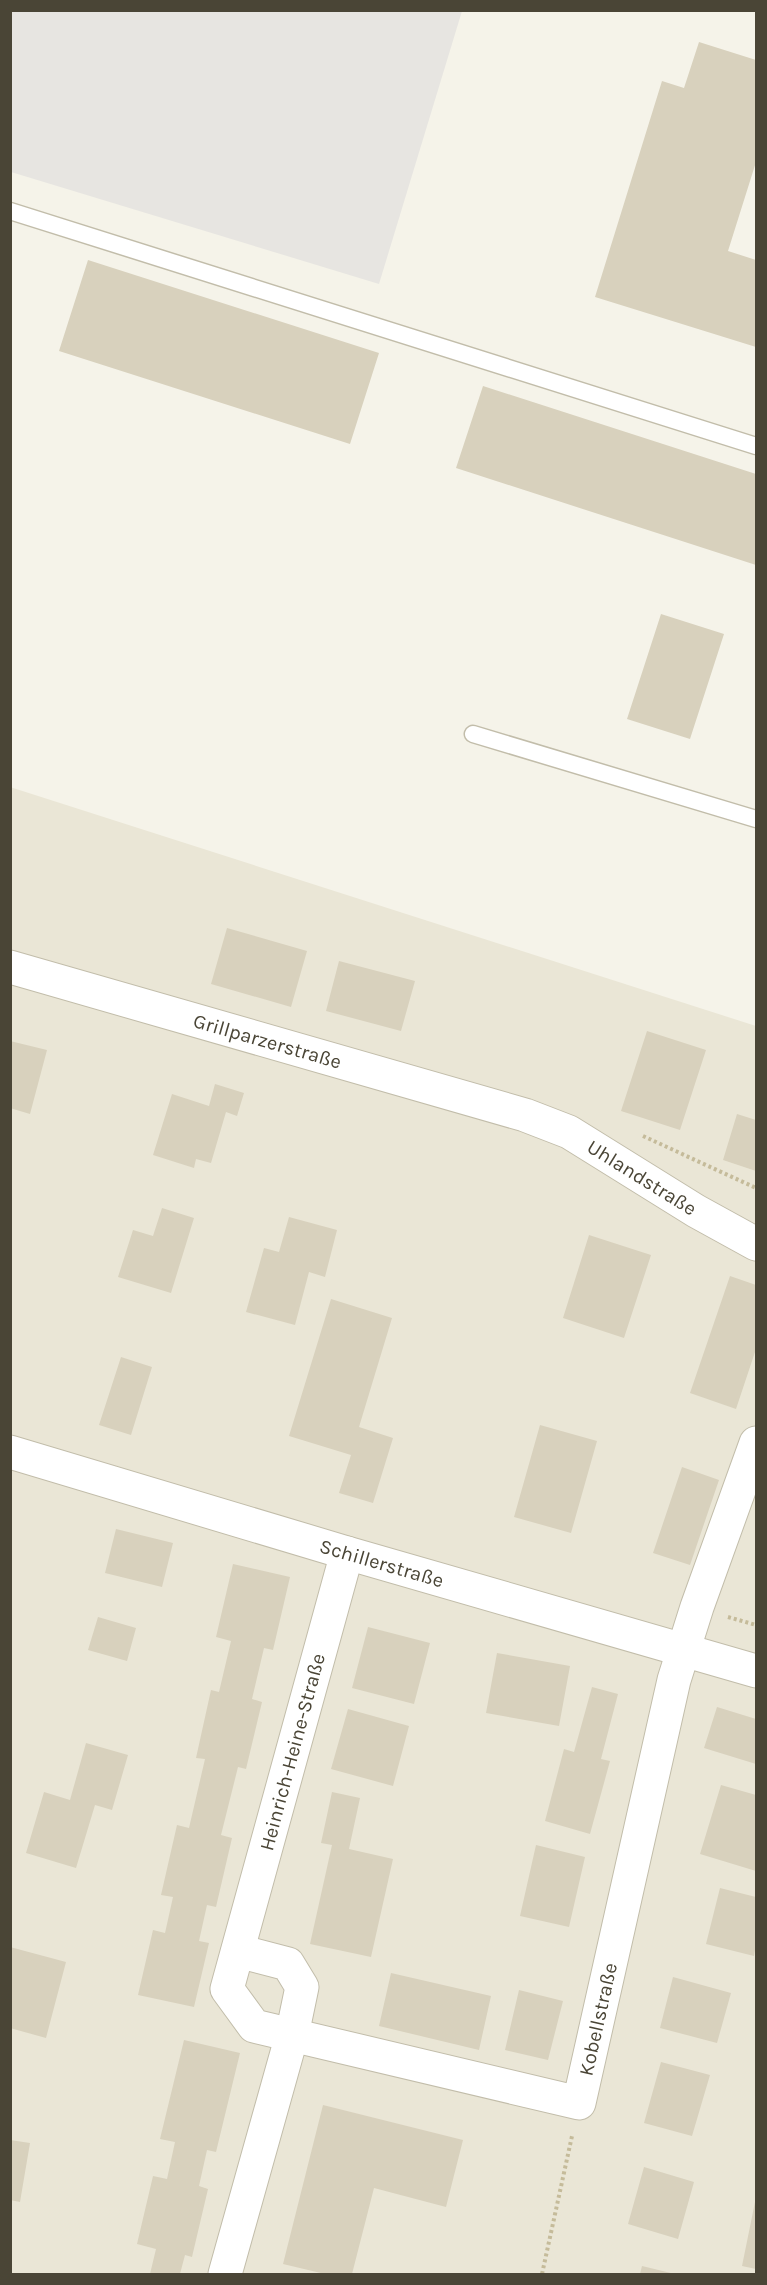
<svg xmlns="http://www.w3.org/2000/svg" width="767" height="2285" font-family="Karla,sans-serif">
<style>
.residential{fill:#eae6d6}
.parking{fill:#e7e5e1}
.building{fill:#d8d1bd}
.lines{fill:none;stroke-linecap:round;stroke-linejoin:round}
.lane-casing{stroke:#c2bdaa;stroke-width:19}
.street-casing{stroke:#c2bdaa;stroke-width:35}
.path{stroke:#c5bb9a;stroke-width:4;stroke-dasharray:3 3;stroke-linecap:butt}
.lane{stroke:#fff;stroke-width:16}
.street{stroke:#fff;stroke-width:33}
.labels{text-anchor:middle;stroke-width:5;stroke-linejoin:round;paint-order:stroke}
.street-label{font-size:20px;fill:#4a4536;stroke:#fff}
</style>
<rect width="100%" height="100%" fill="#f5f3e9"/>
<path class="residential" d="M 10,787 L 756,1026 L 756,2274 L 11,2274 Z"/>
<path class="parking" d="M 10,11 L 462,11 L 379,284 L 11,172 Z"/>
<path class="building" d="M 699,42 L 756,60 L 756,162 L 728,251 L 756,260 L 756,347 L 595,297 L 662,81 L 684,88 Z
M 88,260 L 379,353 L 350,444 L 59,351 Z
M 483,386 L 756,474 L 756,565 L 456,468 Z
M 661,614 L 724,634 L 690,739 L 627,719 Z
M 227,928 L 307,951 L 291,1007 L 211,984 Z
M 339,961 L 415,981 L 401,1031 L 326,1011 Z
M 647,1031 L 706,1050 L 680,1130 L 621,1111 Z
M 10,1041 L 47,1050 L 30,1114 L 10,1108 Z
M 215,1084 L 244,1093 L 237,1116 L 226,1112 L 211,1163 L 196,1159 L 194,1168 L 153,1155 L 172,1094 L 209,1106 Z
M 737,1114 L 756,1120 L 756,1171 L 723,1160 Z
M 162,1208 L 194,1218 L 171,1293 L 118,1277 L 133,1230 L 153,1236 Z
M 289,1217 L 337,1230 L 325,1277 L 309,1272 L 295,1325 L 246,1312 L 264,1248 L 279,1252 Z
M 589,1235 L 651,1255 L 624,1338 L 563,1318 Z
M 730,1276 L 756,1285 L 756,1349 L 736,1409 L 690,1393 Z
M 331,1299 L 392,1318 L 359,1427 L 393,1438 L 373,1503 L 339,1493 L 351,1455 L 289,1436 Z
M 121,1357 L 152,1367 L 131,1435 L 99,1425 Z
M 540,1425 L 597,1441 L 571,1533 L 514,1517 Z
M 682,1467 L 719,1480 L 690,1565 L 653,1553 Z
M 116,1529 L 173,1543 L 162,1587 L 105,1573 Z
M 233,1564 L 290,1577 L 273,1650 L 264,1648 L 252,1699 L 262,1702 L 246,1769 L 238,1767 L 221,1835 L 232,1838 L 216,1907 L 207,1905 L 199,1941 L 209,1943 L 194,2007 L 138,1995 L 153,1930 L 165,1933 L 173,1897 L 161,1895 L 177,1825 L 189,1828 L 205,1759 L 196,1758 L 211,1690 L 219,1692 L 231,1641 L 216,1637 Z
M 98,1617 L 136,1628 L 127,1661 L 88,1650 Z
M 368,1627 L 430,1643 L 414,1704 L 352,1688 Z
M 497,1653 L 570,1666 L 559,1726 L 486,1713 Z
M 592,1687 L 618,1694 L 601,1759 L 610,1761 L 590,1834 L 545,1821 L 564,1749 L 574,1752 Z
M 717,1707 L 756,1719 L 756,1764 L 704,1748 Z
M 348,1709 L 409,1726 L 393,1786 L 331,1769 Z
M 86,1743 L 128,1755 L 112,1810 L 95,1805 L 76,1868 L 26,1853 L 44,1792 L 70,1800 Z
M 721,1785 L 756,1795 L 756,1871 L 700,1854 Z
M 332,1792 L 360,1798 L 349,1849 L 393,1859 L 371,1957 L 310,1944 L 332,1845 L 321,1843 Z
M 536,1845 L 585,1857 L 569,1927 L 520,1916 Z
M 720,1888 L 756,1897 L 756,1944 L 754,1956 L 706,1944 Z
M 10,1947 L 66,1962 L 46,2038 L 10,2028 Z
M 391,1973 L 491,1996 L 479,2050 L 379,2026 Z
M 673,1977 L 731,1993 L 717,2043 L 660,2028 Z
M 519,1990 L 563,2001 L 548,2060 L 505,2050 Z
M 184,2040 L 240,2053 L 216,2152 L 207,2150 L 199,2186 L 208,2189 L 192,2257 L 185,2255 L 180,2274 L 150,2274 L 156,2249 L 137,2244 L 153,2176 L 167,2179 L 175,2142 L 160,2139 Z
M 661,2062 L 710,2075 L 692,2136 L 644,2123 Z
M 323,2105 L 463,2140 L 446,2207 L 374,2188 L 352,2274 L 325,2274 L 283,2264 Z
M 10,2140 L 30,2143 L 20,2202 L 10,2200 Z
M 644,2167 L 694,2182 L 678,2239 L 628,2224 Z
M 755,2202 L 756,2202 L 756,2269 L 742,2266 Z
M 642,2266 L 675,2274 L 640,2274 Z"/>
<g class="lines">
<g class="lane-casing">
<path id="lane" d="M 10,211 L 756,446
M 473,734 L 756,819"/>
</g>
<g class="street-casing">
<g id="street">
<path id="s1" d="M 10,967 L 525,1115 L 569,1132 L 696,1211 L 756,1244"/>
<path id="s2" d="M 10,1452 L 347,1553 L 756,1671"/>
<path id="s3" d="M 347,1553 L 227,1989 L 254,2026 L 579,2103 L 674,1680 L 697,1607 L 756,1443"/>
<path d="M 225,2274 L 292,2035 L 302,1987 L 288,1964 L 238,1951"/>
</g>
</g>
<path class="path" d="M 643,1136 L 756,1188
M 728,1617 L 756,1625
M 542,2274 L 572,2136"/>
<use href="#lane" class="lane"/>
<use href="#street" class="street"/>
</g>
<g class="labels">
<g class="street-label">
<text dy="7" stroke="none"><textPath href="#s1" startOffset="268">Grillparzerstraße</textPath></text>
<text dy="7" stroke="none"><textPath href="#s1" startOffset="669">Uhlandstraße</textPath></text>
<text dy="7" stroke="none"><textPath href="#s2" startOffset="388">Schillerstraße</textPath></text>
<text transform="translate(292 1752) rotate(-75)" y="7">Heinrich-Heine-Straße</text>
<text dy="7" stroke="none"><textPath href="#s3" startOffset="918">Kobellstraße</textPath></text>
</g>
</g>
<rect width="767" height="2285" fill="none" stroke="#4a4536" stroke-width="24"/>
</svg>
